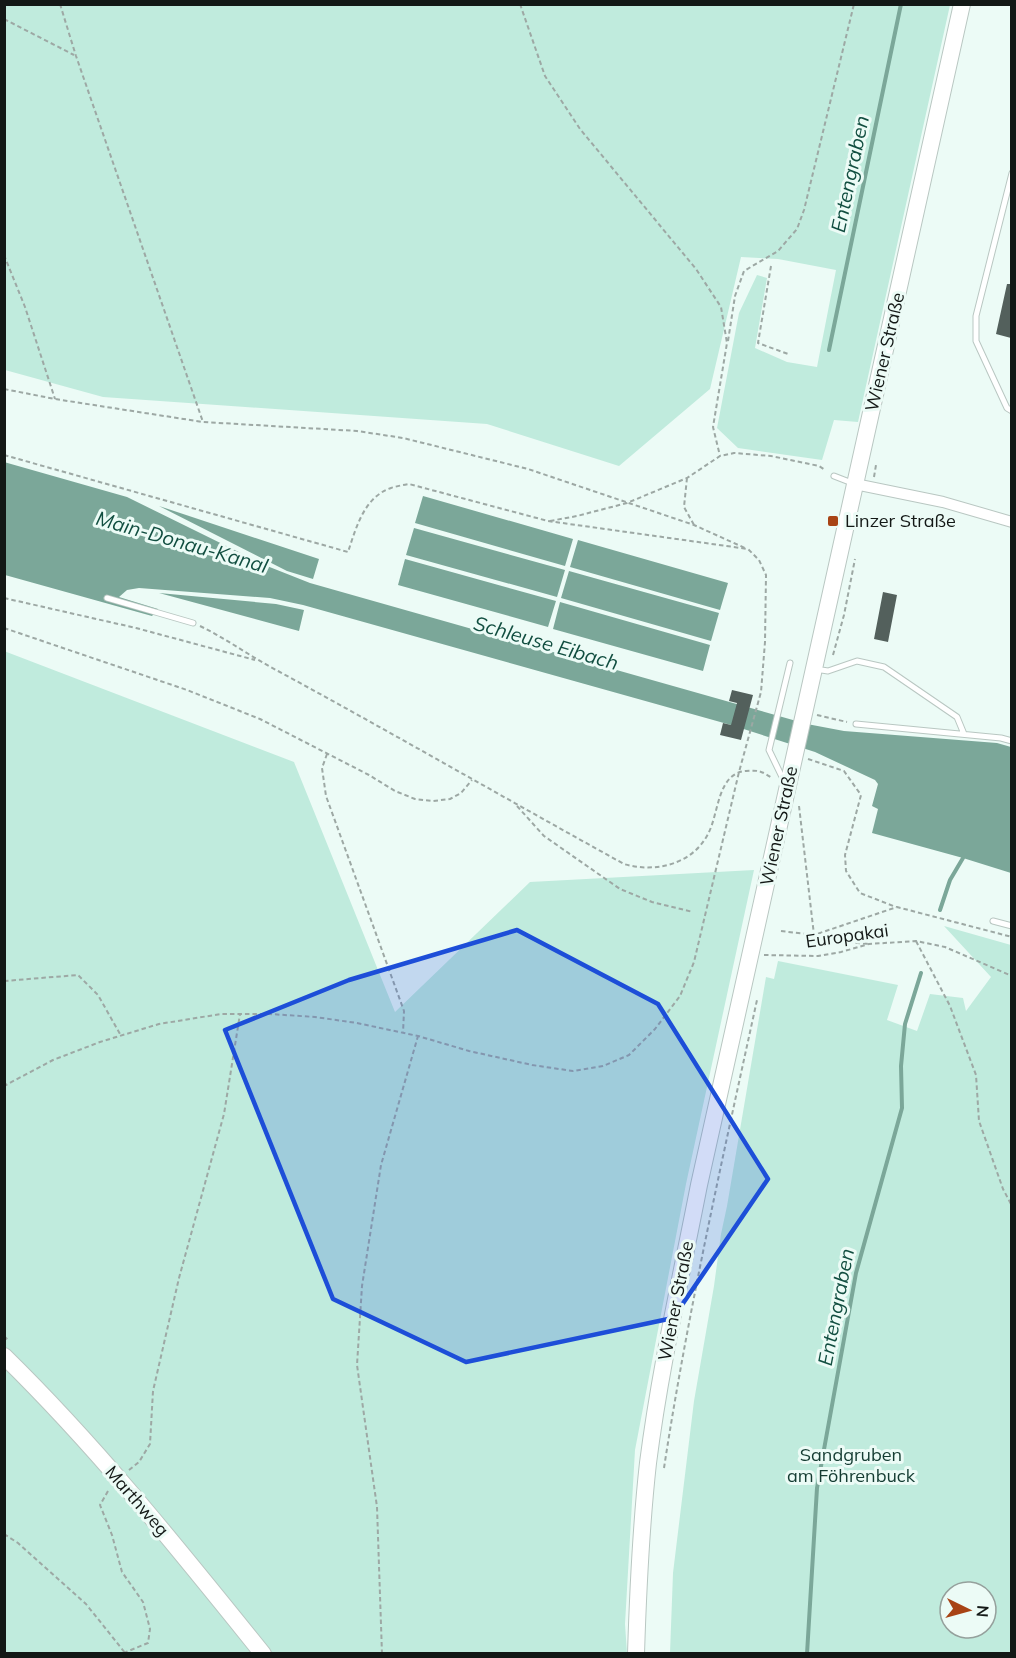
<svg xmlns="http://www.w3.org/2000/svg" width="1016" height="1658" font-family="Mulish,sans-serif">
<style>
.green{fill:#c0ebdd;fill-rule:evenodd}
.water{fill:#7ba799}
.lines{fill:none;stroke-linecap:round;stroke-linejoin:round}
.stream{stroke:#7ba799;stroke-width:4}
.building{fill:#53605c}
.service-casing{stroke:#b9c7c2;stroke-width:7}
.minor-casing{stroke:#b9c7c2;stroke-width:12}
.secondary-casing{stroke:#b9c7c2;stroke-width:18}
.path{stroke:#9da8a4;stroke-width:2;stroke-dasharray:4.5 3;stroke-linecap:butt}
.service{stroke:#fff;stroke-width:5}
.minor{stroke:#fff;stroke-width:10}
.secondary{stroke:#fff;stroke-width:16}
.marked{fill:#1d4ed8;fill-opacity:0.2;stroke:#1d4ed8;stroke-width:4.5;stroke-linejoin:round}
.poi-dot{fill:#a84315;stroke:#ecfbf6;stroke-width:2}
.labels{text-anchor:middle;stroke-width:6;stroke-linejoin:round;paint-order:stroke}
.street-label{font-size:18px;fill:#131816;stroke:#ecfbf6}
.poi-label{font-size:18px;fill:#131816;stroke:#ecfbf6;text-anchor:start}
.park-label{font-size:18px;fill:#143c32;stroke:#ecfbf6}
.water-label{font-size:20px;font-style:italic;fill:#114e40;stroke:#ecfbf6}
</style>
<rect width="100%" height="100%" fill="#ecfbf6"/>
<path class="green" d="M 4,5 L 950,5 L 858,422 L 834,420 L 822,460 L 738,448 L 717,428 L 739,313 L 757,275 L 767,278 L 755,348 L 787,362 L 817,367 L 836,270 L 778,259 L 741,257 L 710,389 L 619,466 L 487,424 L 103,397 L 5,370 Z
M 4,651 L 294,762 L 395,1012 L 530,882 L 754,870 L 686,1184 L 635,1450 L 625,1624 L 627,1653 L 5,1653 Z
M 944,926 L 1011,945 L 1011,1653 L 670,1653 L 673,1573 L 694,1401 L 714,1286 L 721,1234 L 727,1206 L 766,977 L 774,979 L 778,961 L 898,985 L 887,1020 L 917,1031 L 930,994 L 963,998 L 966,1011 L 991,977 ZM 950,1592 L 986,1592 L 986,1628 L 950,1628 Z"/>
<path class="water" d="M 4,462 L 127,497 L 267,566 L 310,583 L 807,724 L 844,731 L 997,743 L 1011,747 L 1011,873 L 963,858 L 872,833 L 878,809 L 872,806 L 878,784 L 875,780 L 815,752 L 731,725 L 303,605 L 270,598 L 139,588 L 127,590 L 119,597 L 158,609 L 152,616 L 5,575 Z
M 423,496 L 573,539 L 565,566 L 415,523 Z
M 159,506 L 319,559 L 313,579 L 287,571 Z
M 414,528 L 565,570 L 557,597 L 406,555 Z
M 578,540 L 728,583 L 720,610 L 570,567 Z
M 405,559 L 556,601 L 548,627 L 398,585 Z
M 569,571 L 719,613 L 711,641 L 561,598 Z
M 159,593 L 276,604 L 304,610 L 299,631 Z
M 560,602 L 710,645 L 703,671 L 553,629 Z"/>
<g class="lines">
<path class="stream" d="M 829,350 L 901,4
M 940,910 L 950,880 L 963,858
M 807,1654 L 817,1488 L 856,1273 L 902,1108 L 901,1066 L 905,1024 L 921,973"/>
</g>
<path class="building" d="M 1007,284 L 1011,284 L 1011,338 L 996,334 Z
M 883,592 L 897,595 L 888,642 L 874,639 Z
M 732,690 L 753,695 L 741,740 L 720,735 L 723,723 L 731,725 L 737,703 L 729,701 Z"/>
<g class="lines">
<g class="service-casing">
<path id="service" d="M 1012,173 L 976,316 L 976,341 L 1007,408 L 1012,411
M 834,476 L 852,483
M 107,598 L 193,623
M 815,669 L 828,671 L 857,661 L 884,667 L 957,717 L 964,734
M 856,724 L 1001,738 L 1012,741
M 784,781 L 769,750 L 790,663
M 993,921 L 1012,926"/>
</g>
<g class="minor-casing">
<path id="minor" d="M 855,484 L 943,502 L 1012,522"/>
</g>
<g class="secondary-casing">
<path id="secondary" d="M 4,1356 C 98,1448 180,1551 263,1654
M 636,1654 C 638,1590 641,1526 648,1463 C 660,1369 681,1277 699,1185 L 962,4"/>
</g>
<path class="path" d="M 60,4 L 76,56 L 203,422
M 520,4 L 545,76 L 580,129 L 696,269 L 721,307 L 727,343 L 713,427 L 720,456
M 4,19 L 74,55
M 4,255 L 25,307 L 55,399
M 771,266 L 758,343 L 788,354
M 728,341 L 735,296 L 744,271 L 778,251 L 797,229 L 804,210 L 854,4
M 4,389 L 55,399 L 203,422 L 357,431 L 403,438 L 528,469 L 694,525 L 745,548
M 4,455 L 348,552 C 356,528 364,497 391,488 C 397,486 403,485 409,484 L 548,521 L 748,549 L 759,560 L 766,575 L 765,642 L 761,692 L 739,772 L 694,962 L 680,996 L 655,1029 L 629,1055 L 603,1066 L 573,1071 L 532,1065 L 469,1051 L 418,1036 L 357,1023 L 315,1017 L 270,1014 L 221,1014 L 159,1024 L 100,1042 L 53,1060 L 4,1086
M 874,477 L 876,465
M 687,478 L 684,507 L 694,525
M 550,521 L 577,516 L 627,503 L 687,478 L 720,456 L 734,453 L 771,456 L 819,466 L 825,470
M 4,598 L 136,628 L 255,660
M 200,626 C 227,639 251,657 278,671 C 394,734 508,800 624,864 C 654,873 692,865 708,834 C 719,814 717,773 746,771 C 760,770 761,771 772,778
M 4,628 L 187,690 L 260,719 L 369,775 L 395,791 L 415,799 L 433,801 L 450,799 L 461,793 L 472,780
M 833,655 L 844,615 L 855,559
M 817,715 L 847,722
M 327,754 L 322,768 L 326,796 L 404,1011 L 403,1033
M 808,759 L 844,771 L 861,795 L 845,855 L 846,871 L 860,893 L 896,907
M 517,806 L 544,836 L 620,889 L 652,902 L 693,912
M 799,806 L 814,935 L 827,940 L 869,944
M 781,931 L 814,935 L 897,907 L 1012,937
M 916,941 L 950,1006 L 976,1075 L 979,1121 L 1003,1189 L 1012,1206
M 764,955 L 818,956 L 841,952 L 869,944 L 916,941 L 945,947 L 1012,976
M 4,981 L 78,975 L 98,995 L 120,1034
M 4,1336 L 9,1341
M 664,1468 C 688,1311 723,1156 757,1000
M 129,1470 L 139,1462 L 150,1444 L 153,1391 L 179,1278 L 224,1114 L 240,1014
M 108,1491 L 100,1505 L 112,1535 L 122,1572 L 143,1602 L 150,1629 L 148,1643 L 126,1652 L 117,1654
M 4,1534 L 18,1543 L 86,1604 L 126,1654
M 382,1654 L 377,1507 L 357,1365 L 362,1286 L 381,1165 L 418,1036"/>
<use href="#service" class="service"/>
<use href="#minor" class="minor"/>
<use href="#secondary" class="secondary"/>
</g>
<path class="marked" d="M 517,930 L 658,1004 L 768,1179 L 673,1318 L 466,1362 L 333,1299 L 225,1030 L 349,980 Z"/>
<rect class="poi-dot" x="827" y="515" width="12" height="12" rx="3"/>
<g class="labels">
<g class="street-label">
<text transform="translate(885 352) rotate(-77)" y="6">Wiener Straße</text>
<text transform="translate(779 826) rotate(-78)" y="6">Wiener Straße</text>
<text transform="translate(847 936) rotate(-8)" y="6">Europakai</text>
<text transform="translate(676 1301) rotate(-79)" y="6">Wiener Straße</text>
<text transform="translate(137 1501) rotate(49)" y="6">Marthweg</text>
</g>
<g class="poi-label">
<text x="845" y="527">Linzer Straße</text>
</g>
<g class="park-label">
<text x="851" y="1461">Sandgruben<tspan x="851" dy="21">am Föhrenbuck</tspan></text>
</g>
<g class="water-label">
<text transform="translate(850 174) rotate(-78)" y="7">Entengraben</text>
<text transform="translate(182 542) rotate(16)" y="7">Main-Donau-Kanal</text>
<text transform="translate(546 643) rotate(16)" y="7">Schleuse Eibach</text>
<text transform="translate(836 1307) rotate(-79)" y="7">Entengraben</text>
</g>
</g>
<rect width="1016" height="1658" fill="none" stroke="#131816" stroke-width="12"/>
<g transform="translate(968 1610) rotate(95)"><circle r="28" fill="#ecfbf6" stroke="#95a09c" stroke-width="1.5"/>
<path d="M0-4.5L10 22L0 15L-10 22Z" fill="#a84315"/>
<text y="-9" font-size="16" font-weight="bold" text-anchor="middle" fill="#131816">N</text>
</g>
</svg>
